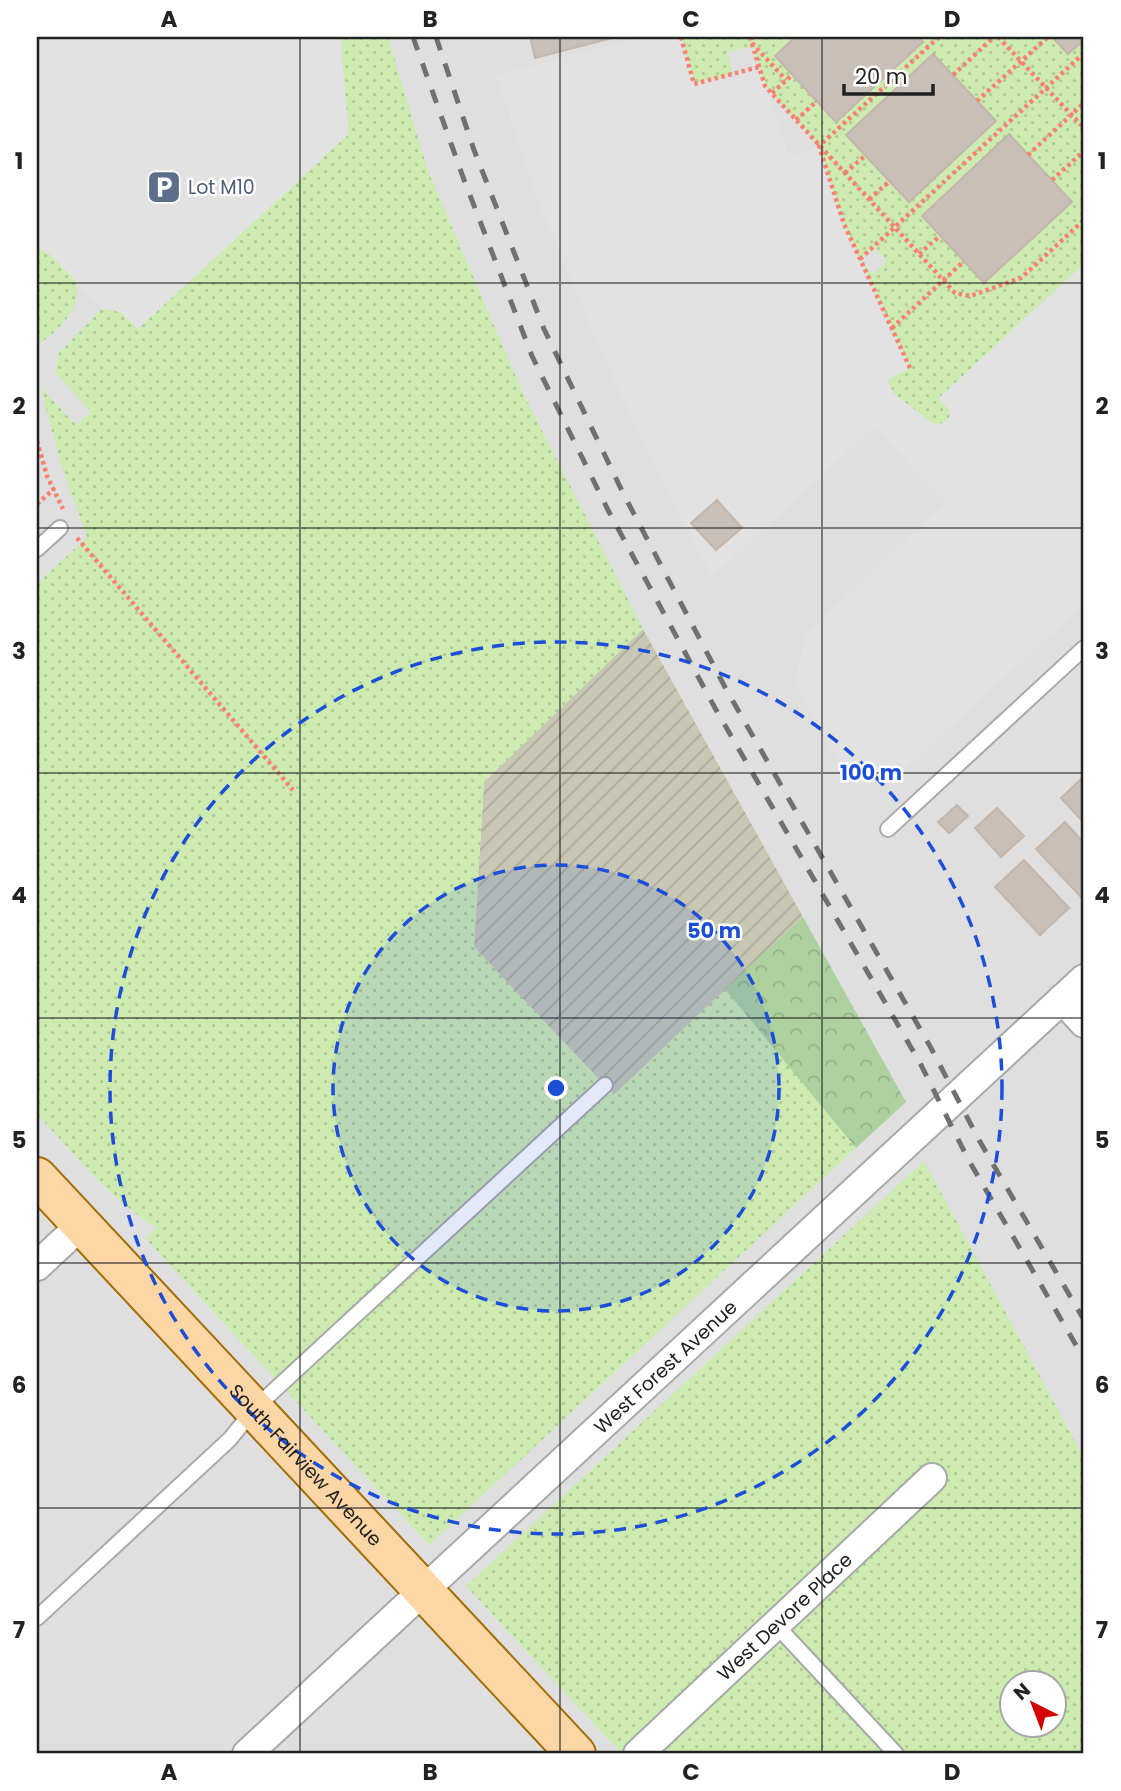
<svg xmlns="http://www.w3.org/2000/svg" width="1121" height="1791" font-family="Poppins,sans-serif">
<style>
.residential{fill:#e0dfdf;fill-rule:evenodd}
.construction{fill:url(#construction-furrows)}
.grass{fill:url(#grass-dots);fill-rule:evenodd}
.forest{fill:url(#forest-crowns)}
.parking{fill:#e2e2e2}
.building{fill:#c7bfb8;stroke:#c4b6ab;stroke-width:2}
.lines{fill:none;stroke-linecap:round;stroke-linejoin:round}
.lane-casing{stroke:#a9a9a9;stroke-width:18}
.street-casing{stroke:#a9a9a9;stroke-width:32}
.primary-casing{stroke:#a06b00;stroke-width:42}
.path{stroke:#fa8072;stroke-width:4.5;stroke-dasharray:3.5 3.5;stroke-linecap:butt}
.lane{stroke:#fff;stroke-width:14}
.street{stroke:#fff;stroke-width:28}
.primary{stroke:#fcd6a4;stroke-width:38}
.rail{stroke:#707070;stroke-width:5;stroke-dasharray:14 14;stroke-linecap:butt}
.grid{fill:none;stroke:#222;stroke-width:2;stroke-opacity:0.55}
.ring{fill:none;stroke:#1d4ed8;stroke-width:3.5;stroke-dasharray:12 9}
.labels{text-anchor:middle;stroke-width:5;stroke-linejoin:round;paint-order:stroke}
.service-label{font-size:19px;fill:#4e5e75;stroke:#fff;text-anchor:start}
.street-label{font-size:19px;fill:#222;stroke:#fff}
.centre{fill:#1d4ed8;stroke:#fff;stroke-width:3.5}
.ring-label{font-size:21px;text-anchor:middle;font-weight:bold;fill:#1d4ed8;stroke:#fff;stroke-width:5;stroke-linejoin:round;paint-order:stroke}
.neatline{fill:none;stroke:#222;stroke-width:2.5}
.grid-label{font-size:23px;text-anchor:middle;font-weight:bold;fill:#222}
</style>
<defs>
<pattern id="construction-furrows" width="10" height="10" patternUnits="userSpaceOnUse" patternTransform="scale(1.75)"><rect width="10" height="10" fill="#c7c7b4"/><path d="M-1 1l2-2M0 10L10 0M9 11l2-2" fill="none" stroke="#abab9a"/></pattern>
<pattern id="grass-dots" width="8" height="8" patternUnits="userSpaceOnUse" patternTransform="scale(1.75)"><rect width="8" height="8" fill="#cdebb0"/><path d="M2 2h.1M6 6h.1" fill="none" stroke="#b0c997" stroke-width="1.8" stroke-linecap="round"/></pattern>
<pattern id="forest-crowns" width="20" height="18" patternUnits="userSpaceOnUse" patternTransform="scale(1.75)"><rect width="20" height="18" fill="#add19e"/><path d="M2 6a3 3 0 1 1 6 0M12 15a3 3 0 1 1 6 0" fill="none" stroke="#95b388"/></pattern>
</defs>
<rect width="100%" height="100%" fill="#f2efe9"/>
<path class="residential" d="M 37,37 L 1084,37 L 1084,1754 L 585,1754 L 37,1158 ZM 1012,1682 L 1054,1682 L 1054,1724 L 1012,1724 Z
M 37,1208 L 194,1376 L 551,1754 L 37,1754 Z"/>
<path class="construction" d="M 643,629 L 803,917 L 614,1095 L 474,947 L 484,782 Z"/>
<path class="grass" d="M 340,37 L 388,37 L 428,171 L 522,391 L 643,629 L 484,782 L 474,947 L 614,1095 L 725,989 L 856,1148 L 429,1545 L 146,1239 L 157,1228 C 112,1201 73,1153 37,1114 L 37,584 L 87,537 L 61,464 L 40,387 L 76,425 L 91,412 L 55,372 L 59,353 L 102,309 L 121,312 L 139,329 L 343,50 Z
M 681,37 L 795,37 L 775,56 L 922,42 L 917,37 L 1052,37 L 1068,54 L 1084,40 L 1084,65 L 1082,67 L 1084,70 L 1084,264 L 939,398 L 951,414 L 947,421 L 937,425 L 932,423 L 894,394 L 887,380 L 910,368 L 844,224 L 819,146 L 765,86 L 753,46 L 727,52 L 733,74 L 694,84 ZM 996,121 L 909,202 L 847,135 ZM 1009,134 L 1072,202 L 984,283 L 922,215 ZM 874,247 L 887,261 L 873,274 L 860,259 Z
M 40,249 C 49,253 54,259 61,266 C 65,271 74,277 76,283 C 84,306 56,334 37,345 L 37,250 Z
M 924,1161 L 1084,1458 L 1084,1754 L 622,1754 L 466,1586 ZM 1012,1682 L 1054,1682 L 1054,1724 L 1012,1724 Z"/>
<path class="forest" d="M 803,917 L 906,1102 L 856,1148 L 725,989 Z"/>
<path class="parking" d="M 37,37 L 340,37 L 349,134 L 138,329 L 121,312 L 102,309 L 37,240 Z
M 643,37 L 681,37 L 695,84 L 759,67 L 789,156 L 819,146 L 844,224 L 910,368 L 887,380 L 894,394 L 932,423 L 942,424 L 950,417 L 949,410 L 939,398 L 1084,264 L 1084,604 L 891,782 L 843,771 L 794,681 L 807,634 L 945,502 L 874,427 L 712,577 L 654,465 L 602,353 L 544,216 L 496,75 Z"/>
<path class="building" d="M 530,37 L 616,37 L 535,58 Z
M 795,37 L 917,37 L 923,42 L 836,122 L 775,56 Z
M 1052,37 L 1084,37 L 1084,40 L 1068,54 Z
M 933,54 L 996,121 L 909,202 L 846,135 Z
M 1009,134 L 1072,202 L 984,283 L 922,216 Z
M 717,500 L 742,528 L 716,550 L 691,523 Z
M 1084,776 L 1084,823 L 1061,798 Z
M 957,805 L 968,816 L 949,833 L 938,822 Z
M 997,808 L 1024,836 L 1001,857 L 975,828 Z
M 1065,822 L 1084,843 L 1084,894 L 1081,897 L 1036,849 Z
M 1024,860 L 1069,908 L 1040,935 L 995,887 Z"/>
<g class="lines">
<g class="lane-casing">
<path id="lane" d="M 37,549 L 60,528
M 888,829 L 1084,648
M 37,1618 L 230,1439 L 254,1409 L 605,1085
M 776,1625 L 896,1754"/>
</g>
<g class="street-casing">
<g id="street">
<path d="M 1062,999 L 1084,1023"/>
<path d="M 37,1266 L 81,1225"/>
<path id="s1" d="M 247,1754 L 1084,979"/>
<path id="s2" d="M 638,1754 L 932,1478"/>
</g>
</g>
<g class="primary-casing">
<g id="primary">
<path id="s3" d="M 37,1177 L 576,1754"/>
</g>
</g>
<path class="path" d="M 681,37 L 694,84 L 759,67
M 750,37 L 765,86 L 955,293 L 970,296 L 1021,278 L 1084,220
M 998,37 L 1084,128
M 752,43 L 786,80
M 953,75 L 994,37
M 772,93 L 792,75
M 977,101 L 1048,37
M 796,120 L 817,101
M 1028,155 L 1084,103
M 845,173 L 866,155
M 1052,180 L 1084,151
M 869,199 L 890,181
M 919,254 L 940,236
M 860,259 L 1084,53
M 892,328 L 964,261
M 910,368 L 844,224 L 819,146 L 939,37
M 37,441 L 47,476 L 63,509
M 37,504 L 54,489
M 77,538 L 293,790"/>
<use href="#lane" class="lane"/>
<use href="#street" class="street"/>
<use href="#primary" class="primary"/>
<path class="rail" d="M 413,37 L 463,177 L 532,356 L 608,510 L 715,708 L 920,1063 L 968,1159 L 1084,1359
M 436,37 L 474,150 L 544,329 L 624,495 L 726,689 L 931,1048 L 979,1140 L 1084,1320"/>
</g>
<path class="grid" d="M 300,37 L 300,1754M 560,37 L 560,1754M 822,37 L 822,1754M 37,283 L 1084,283M 37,528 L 1084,528M 37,773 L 1084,773M 37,1018 L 1084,1018M 37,1263 L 1084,1263M 37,1508 L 1084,1508"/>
<circle cx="556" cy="1088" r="223" fill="#1d4ed8" fill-opacity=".12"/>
<g class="ring">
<circle cx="556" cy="1088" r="223"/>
<circle cx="556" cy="1088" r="446"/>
</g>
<defs>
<g id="parking-square" transform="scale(1.75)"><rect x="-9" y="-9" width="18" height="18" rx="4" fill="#5c6f8a" stroke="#fff"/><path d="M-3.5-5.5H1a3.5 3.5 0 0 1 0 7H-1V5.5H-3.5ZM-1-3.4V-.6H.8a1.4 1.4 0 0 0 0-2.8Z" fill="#fff"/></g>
</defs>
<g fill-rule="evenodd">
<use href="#parking-square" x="164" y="187"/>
</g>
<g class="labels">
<g class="service-label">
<text x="188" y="194">Lot M10</text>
</g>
<g class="street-label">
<text dy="7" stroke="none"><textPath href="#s1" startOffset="570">West Forest Avenue</textPath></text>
<text dy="7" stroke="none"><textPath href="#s3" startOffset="394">South Fairview Avenue</textPath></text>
<text dy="7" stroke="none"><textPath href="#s2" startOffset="201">West Devore Place</textPath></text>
</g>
</g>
<circle cx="556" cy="1088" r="10" class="centre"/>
<g class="ring-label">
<text x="871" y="780">100 m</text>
<text x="714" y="938">50 m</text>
</g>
<rect width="1121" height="1791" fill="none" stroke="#ffffff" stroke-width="77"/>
<g transform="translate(1033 1704) rotate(318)"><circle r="33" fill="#ffffff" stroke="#a7a7a7" stroke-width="2"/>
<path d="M0-5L12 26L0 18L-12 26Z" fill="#d40000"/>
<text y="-10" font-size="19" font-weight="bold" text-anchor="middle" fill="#222222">N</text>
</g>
<path d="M844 84v10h89v-10" fill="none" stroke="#222222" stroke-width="3.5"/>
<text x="855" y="84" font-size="21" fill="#222222" stroke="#ffffff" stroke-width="5" paint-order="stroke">20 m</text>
<rect x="38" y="38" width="1044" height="1714" class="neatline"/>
<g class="grid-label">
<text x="169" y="27">A</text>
<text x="430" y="27">B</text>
<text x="691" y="27">C</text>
<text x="952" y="27">D</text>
<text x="19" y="169">1</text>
<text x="1102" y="169">1</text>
<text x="19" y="414">2</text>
<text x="1102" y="414">2</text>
<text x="19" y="659">3</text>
<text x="1102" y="659">3</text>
<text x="19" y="903">4</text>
<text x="1102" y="903">4</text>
<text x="19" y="1148">5</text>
<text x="1102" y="1148">5</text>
<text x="19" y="1393">6</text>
<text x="1102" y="1393">6</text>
<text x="19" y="1638">7</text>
<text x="1102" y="1638">7</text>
<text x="169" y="1780">A</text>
<text x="430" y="1780">B</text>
<text x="691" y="1780">C</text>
<text x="952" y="1780">D</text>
</g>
</svg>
